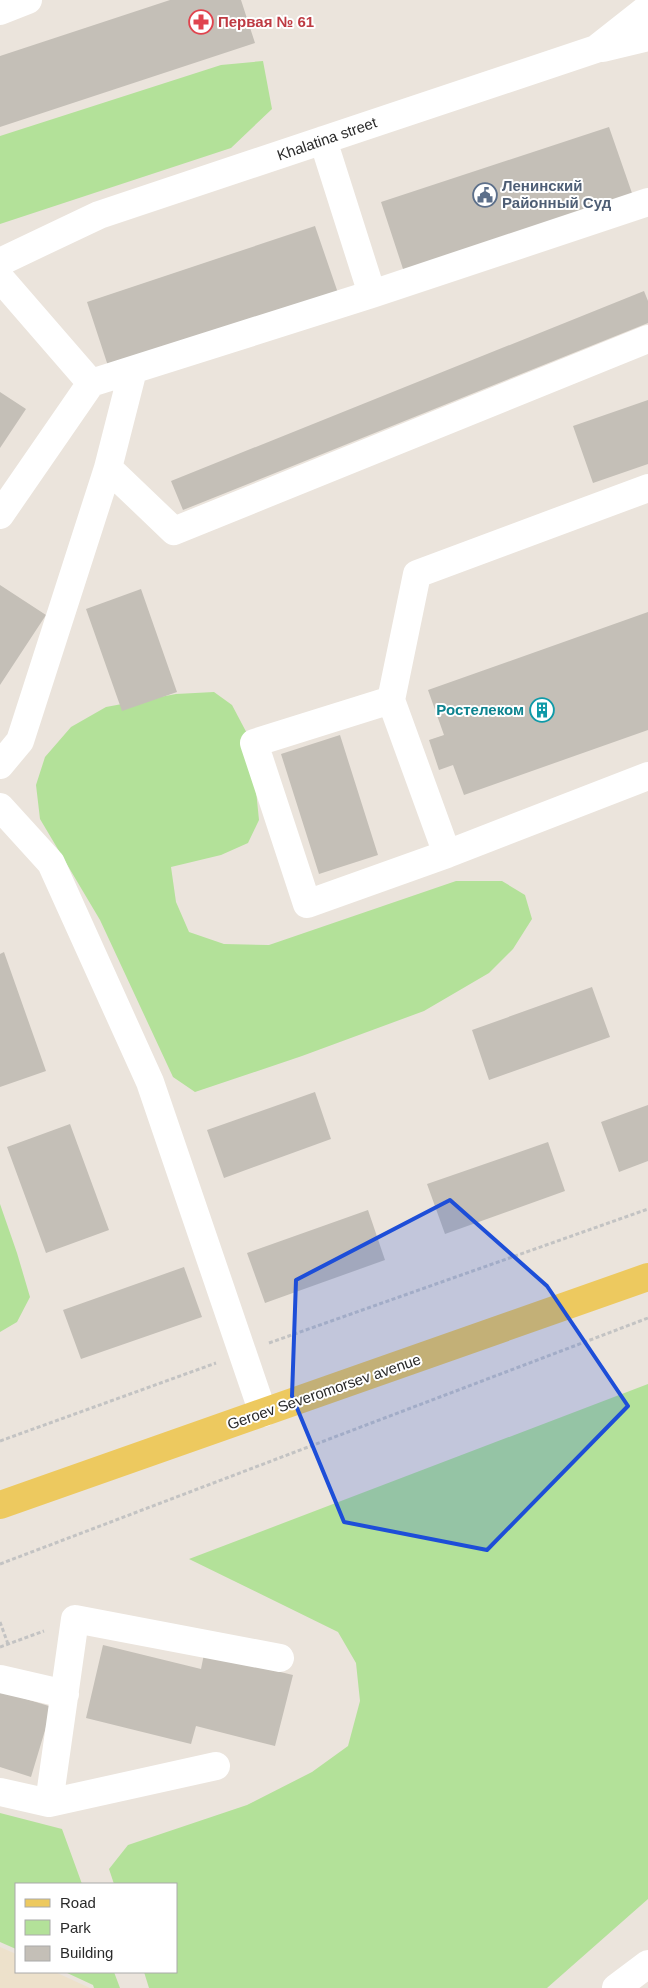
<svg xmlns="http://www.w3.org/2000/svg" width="648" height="1988" font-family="Arial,sans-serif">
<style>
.education{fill:#ede1cb}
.green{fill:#b3e199}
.building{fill:#c4bfb7}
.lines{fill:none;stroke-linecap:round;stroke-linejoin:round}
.path{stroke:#c3c3c3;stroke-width:3;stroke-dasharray:4 2.5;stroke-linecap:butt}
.minor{stroke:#fff;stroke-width:28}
.major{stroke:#edc95f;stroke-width:28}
.marked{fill:#1d4ed8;fill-opacity:0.2;stroke:#1d4ed8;stroke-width:4;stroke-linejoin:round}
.labels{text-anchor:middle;stroke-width:4;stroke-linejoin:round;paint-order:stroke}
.health-label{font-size:15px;font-weight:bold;fill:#be3a42;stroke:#fff;text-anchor:start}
.street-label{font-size:15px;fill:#2a2a2a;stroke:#fff}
.service-label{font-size:15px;font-weight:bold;fill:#4e5e75;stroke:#fff;text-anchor:start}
.culture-label{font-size:15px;font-weight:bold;fill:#0d838f;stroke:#fff;text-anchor:end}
</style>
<rect width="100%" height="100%" fill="#ebe4dc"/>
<path class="education" d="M 0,1947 L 16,1954 L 16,1972 L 55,1972 L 90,1988 L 0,1988 Z"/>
<path class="green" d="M 263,61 L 272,109 L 231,148 L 0,224 L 0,136 L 221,65 Z
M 214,692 L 232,705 L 251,741 L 259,820 L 248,843 L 221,855 L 171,867 L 176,902 L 189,932 L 224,944 L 269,945 L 456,881 L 502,881 L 525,895 L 532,919 L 513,949 L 489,973 L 424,1011 L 302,1056 L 195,1092 L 173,1077 L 100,920 L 40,819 L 36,785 L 45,757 L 71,727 L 106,707 L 176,694 Z
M 0,1204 L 17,1253 L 30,1297 L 17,1322 L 0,1332 Z
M 648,1384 L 648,1899 L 547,1988 L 149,1988 L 144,1972 L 176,1972 L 176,1884 L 114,1884 L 109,1869 L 128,1845 L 247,1805 L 312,1772 L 348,1746 L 360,1701 L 356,1663 L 338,1632 L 189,1559 Z
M 0,1813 L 62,1829 L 82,1884 L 16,1884 L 16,1949 L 0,1942 Z
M 65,1972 L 114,1972 L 120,1988 L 94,1988 L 93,1985 Z"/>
<path class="building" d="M 170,0 L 241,0 L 255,43 L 0,127 L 0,56 Z
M 609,127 L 633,196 L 404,272 L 381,202 Z
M 315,226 L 338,293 L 109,369 L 87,302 Z
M 644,291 L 648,301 L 648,323 L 183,510 L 171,481 Z
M 0,392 L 26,409 L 0,448 Z
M 648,400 L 648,464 L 593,483 L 573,426 Z
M 0,585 L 46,615 L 0,685 Z
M 141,589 L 177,692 L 122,711 L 86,609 Z
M 648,612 L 648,730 L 464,795 L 453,765 L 439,770 L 429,740 L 444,735 L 428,690 Z
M 340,735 L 378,855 L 319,874 L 281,754 Z
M 4,952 L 46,1071 L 0,1087 L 0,954 Z
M 592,987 L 610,1037 L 489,1080 L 472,1030 Z
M 315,1092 L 331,1139 L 224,1178 L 207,1130 Z
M 648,1105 L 648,1161 L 619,1172 L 601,1122 Z
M 70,1124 L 109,1230 L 46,1253 L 7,1147 Z
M 548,1142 L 565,1191 L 445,1234 L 427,1184 Z
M 368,1210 L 385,1260 L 265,1303 L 247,1253 Z
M 184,1267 L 202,1317 L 81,1359 L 63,1310 Z
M 103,1645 L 201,1669 L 204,1654 L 293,1675 L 275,1746 L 196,1726 L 191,1744 L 86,1718 Z
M 0,1691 L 52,1707 L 31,1777 L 0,1767 Z"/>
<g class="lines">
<path class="path" d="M 269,1343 L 648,1209
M 0,1441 L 216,1363
M 0,1564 L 648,1318
M 0,1622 L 8,1644
M 0,1647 L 44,1631"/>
<path class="minor" d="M 0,11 L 28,0
M 603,48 L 648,37
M 323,140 L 372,294
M 0,262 L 99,215 L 596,49 L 648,8
M 0,278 L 91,383
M 108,468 L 174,531 L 648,339
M 648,488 L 417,574 L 391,700 L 254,743 L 307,904 L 447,854 L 648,776
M 0,515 L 91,383 L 372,294 L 648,202
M 391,700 L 447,854
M 0,765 L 20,741 L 108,468 L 133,370
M 0,807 L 51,863 L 150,1082 L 263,1413
M 0,1679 L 65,1694
M 0,1792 L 49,1803 L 216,1766
M 49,1803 L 75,1619 L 280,1658
M 616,1988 L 648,1964"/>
<path class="major" d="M 0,1505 L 648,1277"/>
</g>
<path class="marked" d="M 450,1200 L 547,1286 L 628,1406 L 487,1550 L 344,1522 L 292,1396 L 296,1280 Z"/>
<defs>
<g id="pharmacy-ring" transform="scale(1.25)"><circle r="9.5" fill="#fff" stroke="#e0444e" stroke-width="1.5"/><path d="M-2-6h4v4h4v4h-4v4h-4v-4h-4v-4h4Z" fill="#e0444e"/></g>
<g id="civic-ring" transform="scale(1.25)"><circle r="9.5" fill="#fff" stroke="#5c6f8a" stroke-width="1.5"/><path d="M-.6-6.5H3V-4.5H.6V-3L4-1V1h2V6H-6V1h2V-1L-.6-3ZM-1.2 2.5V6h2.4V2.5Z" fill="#5c6f8a"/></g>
<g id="building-ring" transform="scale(1.25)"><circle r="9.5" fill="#fff" stroke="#0f9aa8" stroke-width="1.5"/><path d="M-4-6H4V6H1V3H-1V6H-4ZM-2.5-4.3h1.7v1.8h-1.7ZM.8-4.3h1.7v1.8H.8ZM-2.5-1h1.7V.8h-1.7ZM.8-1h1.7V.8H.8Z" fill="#0f9aa8"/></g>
</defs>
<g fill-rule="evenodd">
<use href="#pharmacy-ring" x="201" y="22"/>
<use href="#civic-ring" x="485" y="195"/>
<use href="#building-ring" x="542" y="710"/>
</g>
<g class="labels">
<g class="health-label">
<text x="218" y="27">Первая № 61</text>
</g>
<g class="street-label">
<text transform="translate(327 139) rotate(-19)" y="5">Khalatina street</text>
<text transform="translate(324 1392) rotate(-19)" y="5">Geroev Severomorsev avenue</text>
</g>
<g class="service-label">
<text x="502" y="191">Ленинский<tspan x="502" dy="17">Районный Суд</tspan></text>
</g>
<g class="culture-label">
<text x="524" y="715">Ростелеком</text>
</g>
</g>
<rect x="15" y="1883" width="162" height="90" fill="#ffffff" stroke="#aaaaaa"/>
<rect x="25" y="1899" width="25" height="8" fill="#edc95f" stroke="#aaaaaa"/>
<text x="60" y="1908" font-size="15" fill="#2a2a2a">Road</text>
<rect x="25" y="1920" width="25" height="15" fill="#b3e199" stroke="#aaaaaa"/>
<text x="60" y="1933" font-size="15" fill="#2a2a2a">Park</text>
<rect x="25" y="1946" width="25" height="15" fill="#c4bfb7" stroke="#aaaaaa"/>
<text x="60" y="1958" font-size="15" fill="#2a2a2a">Building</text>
</svg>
